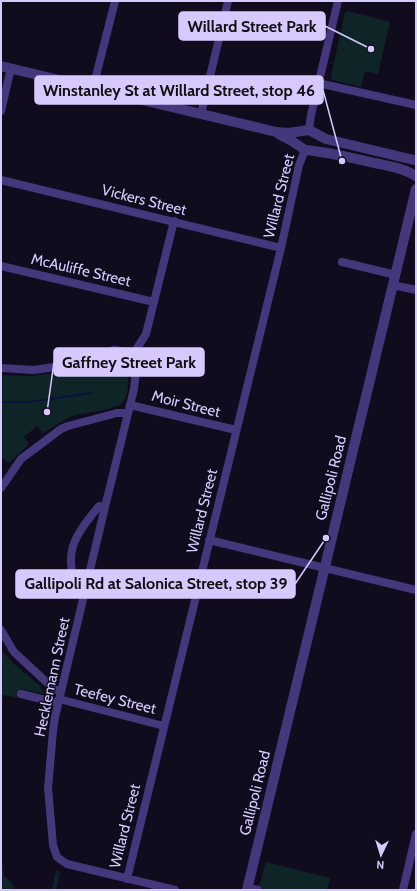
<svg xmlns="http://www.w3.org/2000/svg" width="417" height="891" font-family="Cabin,sans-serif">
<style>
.green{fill:#0f2427}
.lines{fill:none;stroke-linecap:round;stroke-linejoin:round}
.stream{stroke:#091339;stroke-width:2}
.service{stroke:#44377c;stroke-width:4}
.minor{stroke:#44377c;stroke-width:8}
.tertiary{stroke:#44377c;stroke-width:10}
.labels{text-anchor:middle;stroke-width:3;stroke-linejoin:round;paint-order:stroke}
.street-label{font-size:15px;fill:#d7c9fe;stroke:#110c1d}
.leader{fill:none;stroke:#d7c9fe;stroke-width:1.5}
.callout-dot{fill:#d7c9fe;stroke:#110c1d;stroke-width:1.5}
.callout{fill:#d7c9fe;stroke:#d7c9fe;stroke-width:1.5}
.callout-label{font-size:16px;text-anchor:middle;font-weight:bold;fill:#111}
</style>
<rect width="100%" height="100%" fill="#110c1d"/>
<path class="green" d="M 348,11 L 390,22 L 378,74 L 365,71 L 361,87 L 332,80 L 331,76 L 345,12 Z
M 115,359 C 124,363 126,369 128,378 C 129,386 127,399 121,404 C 113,410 84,413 72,416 C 62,420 52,428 43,433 L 37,426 L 24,437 L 29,444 L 9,463 L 2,458 L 1,459 L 1,375 L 31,376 L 76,370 Z
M 1,650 L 14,664 L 39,685 L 45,694 L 21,689 L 18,698 L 3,695 L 1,723 Z
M 1,853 L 4,876 L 10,881 L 15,890 L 1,890 Z
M 266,862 L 330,878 L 327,890 L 258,890 Z
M 56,871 L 60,872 L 56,890 L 52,890 Z"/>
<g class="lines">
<path class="stream" d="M 1,402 L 28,402 L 92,393"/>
<path class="service" d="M 248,886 L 259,888"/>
<path class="minor" d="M 318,83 L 416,105
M 93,88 L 115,1
M 1,111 L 11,68
M 201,114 L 228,1
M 309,130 L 311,115 L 338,1
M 1,180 L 281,248
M 174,221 L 146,334 L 134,353 L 134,363 L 136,372 L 134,389 L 105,507 L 55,717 L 53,731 L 48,788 L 53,845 L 57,857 L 67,864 L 175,890
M 342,262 L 396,275
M 1,266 L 154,302
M 393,285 L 416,290
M 1,368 L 34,370 L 54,367 L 80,362 L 114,350 L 134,353
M 130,405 L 236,430
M 1,488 L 21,459 L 61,429 L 68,426 L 117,413 L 128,413
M 209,540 L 416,590
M 84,594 L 78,593 C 62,552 74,537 99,506 L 105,507
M 1,630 L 14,652 L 54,689 L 61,692
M 21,694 L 58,703
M 59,699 L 164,726
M 127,879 L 281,248 L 299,165 L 305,150
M 403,890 L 416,834"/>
<path class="tertiary" d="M 1,66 L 276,132 L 288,133 L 309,130 L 326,139 L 414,160
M 279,134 L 292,141 L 305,150 C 329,152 352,158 375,163 C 388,166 404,168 416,176
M 247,890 L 416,189"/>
</g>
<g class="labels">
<g class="street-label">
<text transform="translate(279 196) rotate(-76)" y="5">Willard Street</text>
<text transform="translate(144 200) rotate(14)" y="5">Vickers Street</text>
<text transform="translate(81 270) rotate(13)" y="5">McAuliffe Street</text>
<text transform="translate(186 404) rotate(14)" y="5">Moir Street</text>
<text transform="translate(331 478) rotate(-76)" y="5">Gallipoli Road</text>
<text transform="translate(202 511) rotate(-76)" y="5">Willard Street</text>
<text transform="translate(52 677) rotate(-78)" y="5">Hecklemann Street</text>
<text transform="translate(115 699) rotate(14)" y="5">Teefey Street</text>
<text transform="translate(255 793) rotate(-76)" y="5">Gallipoli Road</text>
<text transform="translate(125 826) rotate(-76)" y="5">Willard Street</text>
</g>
</g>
<path class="leader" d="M371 49L325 26M342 161L323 90M47 412L54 362M326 538L295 584"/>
<g class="callout-dot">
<circle cx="371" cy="49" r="4"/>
<circle cx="342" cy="161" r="4"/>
<circle cx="47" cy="412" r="4"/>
<circle cx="326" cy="538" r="4"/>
</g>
<g class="callout">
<rect x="179" y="12" width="146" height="28" rx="4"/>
<rect x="35" y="76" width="288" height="28" rx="4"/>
<rect x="54" y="348" width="150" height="28" rx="4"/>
<rect x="16" y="570" width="279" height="28" rx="4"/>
</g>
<g class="callout-label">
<text x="252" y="32">Willard Street Park</text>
<text x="179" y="96">Winstanley St at Willard Street, stop 46</text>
<text x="129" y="368">Gaffney Street Park</text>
<text x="156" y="589">Gallipoli Rd at Salonica Street, stop 39</text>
</g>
<rect width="417" height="891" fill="none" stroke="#d7c9fe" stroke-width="4"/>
<g transform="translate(381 855) rotate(184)" stroke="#110c1d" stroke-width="3" paint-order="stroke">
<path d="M0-3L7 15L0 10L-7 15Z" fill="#d7c9fe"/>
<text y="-6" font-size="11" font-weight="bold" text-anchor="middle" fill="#d7c9fe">N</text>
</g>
</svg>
